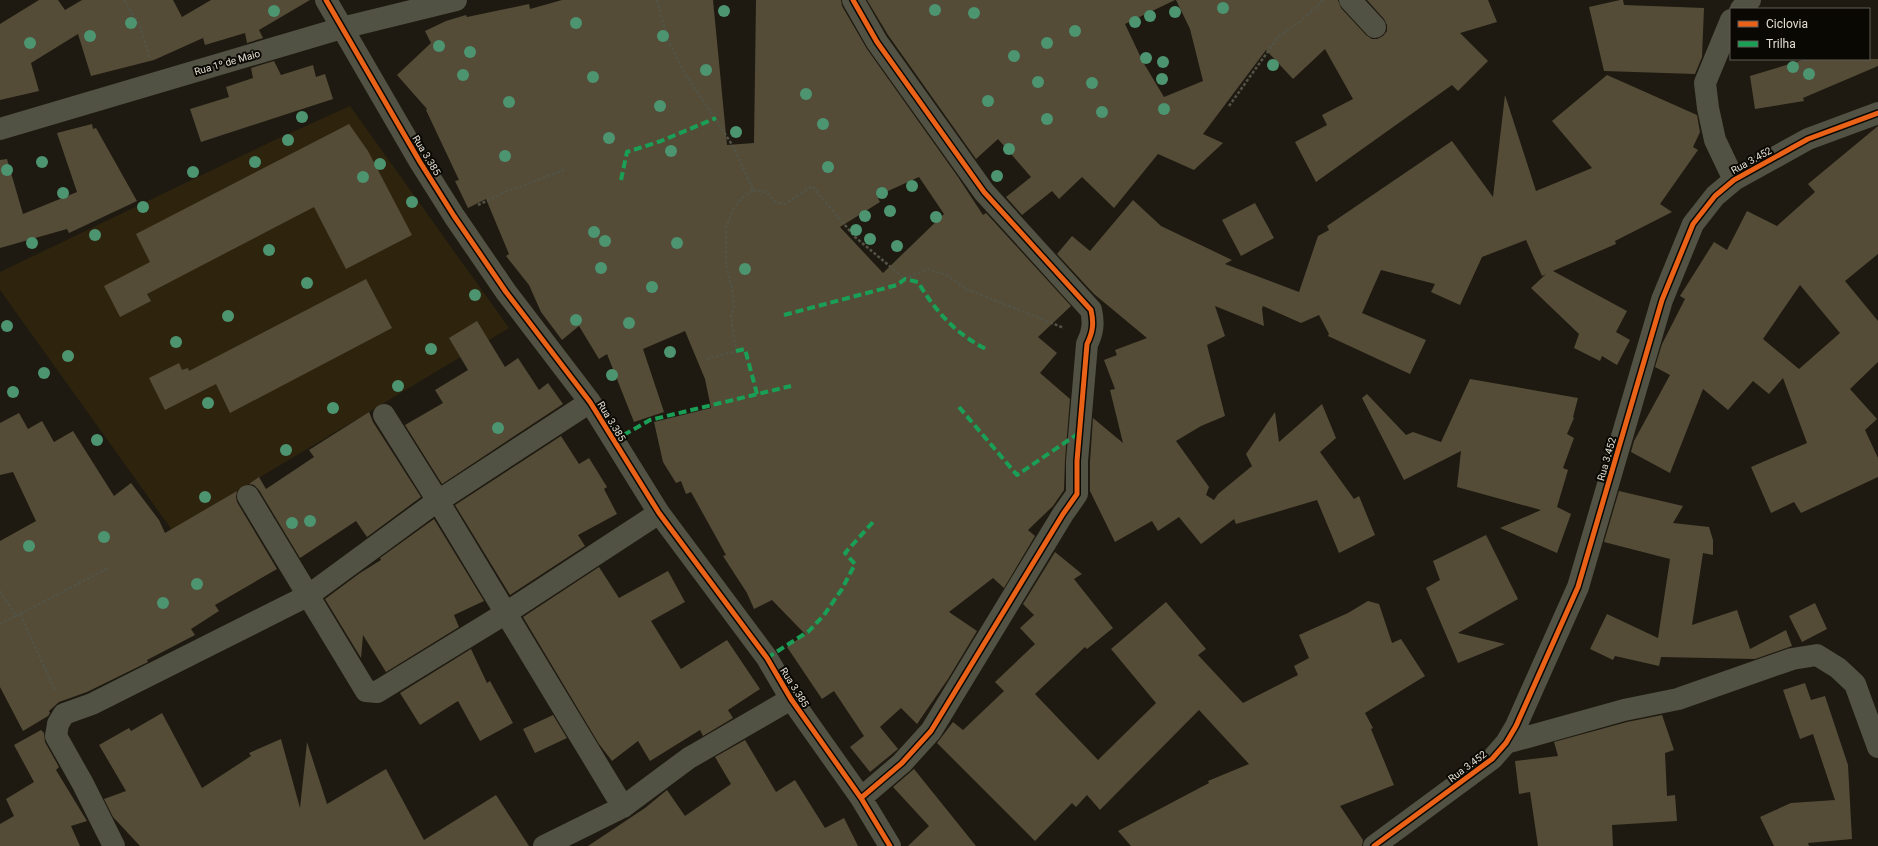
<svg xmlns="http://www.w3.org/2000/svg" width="1878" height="846" font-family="Roboto,sans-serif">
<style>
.built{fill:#2e240e}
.building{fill:#544c37;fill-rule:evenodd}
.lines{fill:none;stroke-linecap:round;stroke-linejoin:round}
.path{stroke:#525245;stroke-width:2.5;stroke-dasharray:3 2;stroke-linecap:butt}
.minor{stroke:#515243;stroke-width:22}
.quiet{stroke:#1a9f57;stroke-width:4;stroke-dasharray:8 4;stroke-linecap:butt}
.cycleway-casing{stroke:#0a0803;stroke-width:8}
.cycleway{stroke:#ea6118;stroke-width:5}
.tree{fill:#4d9471}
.labels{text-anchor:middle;stroke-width:4;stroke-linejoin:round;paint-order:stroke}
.street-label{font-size:10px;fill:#e2ddd2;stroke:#0a0803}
</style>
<rect width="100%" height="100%" fill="#1e1a11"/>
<path class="built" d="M 350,106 L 509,328 L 172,530 L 0,290 L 0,272 L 277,139 Z"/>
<path class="building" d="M 39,0 L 58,0 L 65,10 L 82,0 L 173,0 L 182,17 L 211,0 L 310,0 L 259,30 L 263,38 L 247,43 L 245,33 L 205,45 L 203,38 L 154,60 L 91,76 L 78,34 L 31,63 L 39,91 L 0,100 L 0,24 Z
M 562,0 L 713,0 L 727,145 L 754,143 L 756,0 L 841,0 L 842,6 L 867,49 L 958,177 L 983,215 L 986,213 L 1071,306 L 1038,337 L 1057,353 L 1040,373 L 1070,399 L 1065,460 L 1064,490 L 1053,506 L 1028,530 L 1035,536 L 1004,588 L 993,578 L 949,612 L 977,631 L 948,679 L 917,724 L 901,708 L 880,727 L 898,749 L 870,772 L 850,747 L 864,736 L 834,691 L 822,699 L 787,647 L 805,634 L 772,600 L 754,609 L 747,593 L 723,556 L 726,555 L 691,492 L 686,494 L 681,481 L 676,483 L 663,462 L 654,422 L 711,408 L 705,379 L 685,331 L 643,349 L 664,412 L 634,422 L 607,354 L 599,359 L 579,326 L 562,340 L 541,312 L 529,285 L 506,256 L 509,254 L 486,199 L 468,208 L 455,181 L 459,180 L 426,110 L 427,109 L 397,75 L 431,43 L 425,31 L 446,21 L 466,15 L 467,17 L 529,4 L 530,9 ZM 919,177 L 944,214 L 883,273 L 840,227 L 880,202 L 877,196 Z
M 867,0 L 1175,0 L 1125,24 L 1143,62 L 1164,97 L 1203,81 L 1190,29 L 1176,0 L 1338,0 L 1341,8 L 1366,35 L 1372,39 L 1377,39 L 1383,36 L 1387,31 L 1387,25 L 1384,19 L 1367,0 L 1488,0 L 1497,22 L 1460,33 L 1488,61 L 1458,91 L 1452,85 L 1316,182 L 1295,142 L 1327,125 L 1322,115 L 1353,99 L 1325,49 L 1293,79 L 1266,50 L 1203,134 L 1223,143 L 1194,170 L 1158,154 L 1114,208 L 1082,177 L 1059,199 L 1052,191 L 1022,215 L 1006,197 L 1031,177 L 998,139 L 976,159 L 888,35 Z
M 1620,0 L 1623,0 L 1624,5 L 1704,8 L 1702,57 L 1695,74 L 1604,71 L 1589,7 Z
M 1806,59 L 1878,59 L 1878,66 L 1803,98 L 1804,101 L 1755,109 L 1750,76 Z
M 274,61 L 281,75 L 313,65 L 316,77 L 325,74 L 333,99 L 201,142 L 190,109 L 229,97 L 226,87 L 253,78 L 251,68 Z
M 1607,75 L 1697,115 L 1700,132 L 1693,147 L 1698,150 L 1660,204 L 1672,212 L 1615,241 L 1616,244 L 1553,271 L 1627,311 L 1616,332 L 1630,340 L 1617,365 L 1602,356 L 1600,361 L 1574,348 L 1579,334 L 1531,288 L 1546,274 L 1542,276 L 1526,240 L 1482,257 L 1460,305 L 1431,292 L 1435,284 L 1381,270 L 1362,313 L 1426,340 L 1410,374 L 1328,336 L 1329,334 L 1319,315 L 1301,323 L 1263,306 L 1262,309 L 1264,326 L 1215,306 L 1225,336 L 1207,345 L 1225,416 L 1201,426 L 1176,441 L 1209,487 L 1206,495 L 1214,500 L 1218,494 L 1252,466 L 1246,454 L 1275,412 L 1279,442 L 1322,404 L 1336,438 L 1320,452 L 1354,499 L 1359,496 L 1375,535 L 1339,553 L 1317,500 L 1236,524 L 1234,519 L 1201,544 L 1179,517 L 1158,531 L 1152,521 L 1115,542 L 1090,491 L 1090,462 L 1093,418 L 1123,443 L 1110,390 L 1115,389 L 1104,360 L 1117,355 L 1115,350 L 1147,338 L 1094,294 L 1057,254 L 1072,236 L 1090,251 L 1133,200 L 1161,226 L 1232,260 L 1225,264 L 1299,292 L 1318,236 L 1329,230 L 1327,226 L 1452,141 L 1493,197 L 1505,95 L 1536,191 L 1592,168 L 1552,121 Z
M 92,124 L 93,129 L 96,128 L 137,201 L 69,233 L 67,229 L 0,248 L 0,160 L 7,159 L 23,214 L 77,192 L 57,133 Z
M 349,124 L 368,151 L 412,235 L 346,269 L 314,207 L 147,294 L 151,301 L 120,317 L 104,286 L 150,262 L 136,234 Z
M 1878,126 L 1878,254 L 1845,281 L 1878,321 L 1878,362 L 1850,389 L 1877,419 L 1865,430 L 1878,458 L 1878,477 L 1801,513 L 1794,502 L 1771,513 L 1751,467 L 1807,443 L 1783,378 L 1769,394 L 1753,381 L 1728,410 L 1703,389 L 1670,473 L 1631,452 L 1634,441 L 1670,375 L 1655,367 L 1662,344 L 1685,299 L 1680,296 L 1714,242 L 1727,250 L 1747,211 L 1777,226 L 1815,192 L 1808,184 ZM 1800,285 L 1840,333 L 1799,369 L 1763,339 Z
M 1255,203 L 1274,238 L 1241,256 L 1222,220 Z
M 366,279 L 392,328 L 230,413 L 216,384 L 165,410 L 149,378 L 179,363 L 182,370 L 188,368 L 189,371 Z
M 477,321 L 505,367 L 518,358 L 539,390 L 548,383 L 563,404 L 442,484 L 405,425 L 443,403 L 435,390 L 468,370 L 449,338 Z
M 1470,379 L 1578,398 L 1573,417 L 1574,418 L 1567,434 L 1574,438 L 1563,468 L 1568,470 L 1557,507 L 1571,514 L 1557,553 L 1500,528 L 1541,510 L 1457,487 L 1461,451 L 1404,480 L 1362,398 L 1367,394 L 1406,435 L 1413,432 L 1441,442 Z
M 369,412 L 373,422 L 421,497 L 367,537 L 356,521 L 300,558 L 259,490 L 254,485 L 249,484 L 259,477 L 266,489 L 314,457 L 309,450 Z
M 19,413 L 28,429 L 42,421 L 54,442 L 73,431 L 114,496 L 131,483 L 159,520 L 165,533 L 237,491 L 236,497 L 237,502 L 277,569 L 215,605 L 219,611 L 191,629 L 195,635 L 147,660 L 148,662 L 87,692 L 59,702 L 49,711 L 50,713 L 48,716 L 23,731 L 0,687 L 0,541 L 36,521 L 13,472 L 0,475 L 0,423 Z
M 561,436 L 579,464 L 589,458 L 607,487 L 604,489 L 617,514 L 578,535 L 585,546 L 510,595 L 455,505 Z
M 1619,491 L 1683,506 L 1673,523 L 1709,527 L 1713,540 L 1713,555 L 1703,553 L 1692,625 L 1737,610 L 1750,649 L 1786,630 L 1792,646 L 1755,659 L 1661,657 L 1659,666 L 1615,656 L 1613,660 L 1590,649 L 1607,614 L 1658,638 L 1670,559 L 1604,542 Z
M 434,519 L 484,601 L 454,615 L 459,627 L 386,672 L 363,635 L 361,658 L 325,599 L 360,573 L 381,560 L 380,558 Z
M 1486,535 L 1518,599 L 1458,633 L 1505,644 L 1458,663 L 1426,588 L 1440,580 L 1433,561 Z
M 1055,552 L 1082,574 L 1074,579 L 1113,628 L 1087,649 L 1085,647 L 1035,694 L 1098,760 L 1156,703 L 1111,649 L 1166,602 L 1206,649 L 1198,655 L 1243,703 L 1298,675 L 1294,666 L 1309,658 L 1299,635 L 1348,613 L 1368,601 L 1379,604 L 1392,643 L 1401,639 L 1425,676 L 1365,713 L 1373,728 L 1371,729 L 1394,785 L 1340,806 L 1363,840 L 1362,846 L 1131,846 L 1118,831 L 1209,783 L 1208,781 L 1249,764 L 1199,710 L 1100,810 L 1087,795 L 1076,807 L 1072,803 L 1035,841 L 937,743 L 953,722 L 963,730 L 1004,691 L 995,682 L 1035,644 L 1020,628 L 1034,615 L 1023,604 Z
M 599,567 L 619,598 L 668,571 L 685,602 L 651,621 L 681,669 L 727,640 L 760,689 L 728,710 L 733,718 L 703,736 L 700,730 L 650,761 L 638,741 L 612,761 L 599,744 L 523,617 Z
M 1815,603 L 1827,629 L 1802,642 L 1789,616 Z
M 471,649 L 487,683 L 490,681 L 513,723 L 480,741 L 458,701 L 420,725 L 400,693 Z
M 1805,683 L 1811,700 L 1825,696 L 1848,765 L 1852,839 L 1808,843 L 1809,846 L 1774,846 L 1760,817 L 1791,803 L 1835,800 L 1813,734 L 1800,739 L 1783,690 Z
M 162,713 L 202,788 L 251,756 L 249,753 L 281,739 L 300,808 L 307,742 L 327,804 L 386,769 L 424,840 L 496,795 L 529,846 L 140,846 L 113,817 L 104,799 L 126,791 L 99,745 L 129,728 L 131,731 Z
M 553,715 L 567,738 L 535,753 L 523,729 Z
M 1662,715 L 1674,750 L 1665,753 L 1667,796 L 1675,795 L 1677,821 L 1612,825 L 1613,846 L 1538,846 L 1530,792 L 1519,794 L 1515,761 L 1558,756 L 1554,742 L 1627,722 Z
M 41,730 L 44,733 L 45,742 L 59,767 L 56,770 L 87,821 L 71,826 L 80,846 L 0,846 L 0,824 L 14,816 L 6,799 L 34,782 L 14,745 Z
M 745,740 L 776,792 L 795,780 L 825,828 L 844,818 L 858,846 L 588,846 L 645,808 L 667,790 L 685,816 L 731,784 L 715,757 Z
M 914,769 L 976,846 L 908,846 L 929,826 L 893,787 Z"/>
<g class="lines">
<path class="path" d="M 124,0 L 141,28 L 149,57
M 657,0 L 668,40 L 684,72 L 733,146 L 753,190 L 742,198 L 733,210 L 726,228 L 726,265 L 732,289 L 734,307 L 731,316 L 736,351 L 707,359
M 1229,106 L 1279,36 L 1301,21 L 1323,0
M 753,190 L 766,192 L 776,202 L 785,204 L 812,186 L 855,237 L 905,279 L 928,269 L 947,275 L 964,288 L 1064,328
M 478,205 L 503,193 L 564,170
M 0,591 L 16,616 L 0,624
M 20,614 L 55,690
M 16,616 L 110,567"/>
<path class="minor" d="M 326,0 L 420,162 L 454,216 L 506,292 L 590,402 L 659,513 L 767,658 L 791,699 L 861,798 L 890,846
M 853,0 L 877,42 L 984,192 L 1091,310 C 1094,323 1093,332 1087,344 L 1077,461 L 1077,494 L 1063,514 L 931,731 L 902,763 L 861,798
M 1350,0 L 1375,27
M 1741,9 L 1750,0
M 1731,20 L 1705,83 L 1708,108 L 1715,140 L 1734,180
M 0,129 L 342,28 L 456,0
M 384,415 L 438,501 L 623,807
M 248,496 L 366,691 L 377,692 L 506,613 L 659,513
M 1506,743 L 1624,710 L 1678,699 L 1792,659 L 1817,655 L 1838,668 L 1855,684 L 1878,747
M 114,846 L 83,784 L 56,736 L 58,724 L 64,714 L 92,704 L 309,595 L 429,507 L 590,402
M 544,846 L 623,807 L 689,758 L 791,699
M 1374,846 L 1492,759 L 1506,743 L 1516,726 L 1578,587 L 1662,300 L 1693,224 L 1715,196 L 1734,180 L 1808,139 L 1878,113"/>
<path class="quiet" d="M 621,180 L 627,152 L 661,141 L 716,118
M 784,315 L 897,285 L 905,279 L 918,282 C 935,311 956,334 986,349
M 736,351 L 745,349 L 757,394
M 959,407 L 1017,475 L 1079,433
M 613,441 L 650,420 L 791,386
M 767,658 L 809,631 L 824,615 L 842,589 L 855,564 L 845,553 L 874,521"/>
<g class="cycleway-casing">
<path id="cycleway" d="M 326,0 L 420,162 L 454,216 L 506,292 L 590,402 L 659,513 L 767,658 L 791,699 L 861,798 L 890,846
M 853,0 L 877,42 L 984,192 L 1091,310 C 1094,323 1093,332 1087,344 L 1077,461 L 1077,494 L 1063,514 L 931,731 L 902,763 L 861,798
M 1374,846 L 1492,759 L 1506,743 L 1516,726 L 1578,587 L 1662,300 L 1693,224 L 1715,196 L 1734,180 L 1808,139 L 1878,113"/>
</g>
<use href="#cycleway" class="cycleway"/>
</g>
<g class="tree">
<circle cx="1223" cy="8" r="6"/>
<circle cx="935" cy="10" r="6"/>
<circle cx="274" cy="11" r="6"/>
<circle cx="724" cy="11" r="6"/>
<circle cx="1175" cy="12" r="6"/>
<circle cx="974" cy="13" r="6"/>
<circle cx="1150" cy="16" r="6"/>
<circle cx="1135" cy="22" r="6"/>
<circle cx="131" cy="23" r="6"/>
<circle cx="576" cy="23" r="6"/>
<circle cx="1075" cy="31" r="6"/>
<circle cx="90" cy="36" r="6"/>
<circle cx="663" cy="36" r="6"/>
<circle cx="30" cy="43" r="6"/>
<circle cx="1047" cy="43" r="6"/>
<circle cx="439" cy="46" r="6"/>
<circle cx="470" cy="52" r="6"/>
<circle cx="1014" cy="56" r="6"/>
<circle cx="1146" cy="58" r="6"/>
<circle cx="1163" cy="62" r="6"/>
<circle cx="1273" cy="65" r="6"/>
<circle cx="1793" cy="67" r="6"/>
<circle cx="706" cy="70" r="6"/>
<circle cx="1809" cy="74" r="6"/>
<circle cx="463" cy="75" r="6"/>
<circle cx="593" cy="77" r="6"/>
<circle cx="1162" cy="79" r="6"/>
<circle cx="1038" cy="82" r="6"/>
<circle cx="1092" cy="83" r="6"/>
<circle cx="806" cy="94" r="6"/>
<circle cx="988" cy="101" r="6"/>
<circle cx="509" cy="102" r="6"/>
<circle cx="660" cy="106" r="6"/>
<circle cx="1164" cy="109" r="6"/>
<circle cx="1102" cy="112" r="6"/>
<circle cx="302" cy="117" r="6"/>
<circle cx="1047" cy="119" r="6"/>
<circle cx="823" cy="124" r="6"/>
<circle cx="736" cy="132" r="6"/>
<circle cx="609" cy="138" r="6"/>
<circle cx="288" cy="140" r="6"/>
<circle cx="1009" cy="149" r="6"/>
<circle cx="671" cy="151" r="6"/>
<circle cx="505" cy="156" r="6"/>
<circle cx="42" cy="162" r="6"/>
<circle cx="255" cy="162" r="6"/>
<circle cx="380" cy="164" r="6"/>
<circle cx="828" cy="167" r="6"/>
<circle cx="7" cy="170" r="6"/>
<circle cx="193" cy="172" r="6"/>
<circle cx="997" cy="176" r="6"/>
<circle cx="363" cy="177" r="6"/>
<circle cx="912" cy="186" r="6"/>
<circle cx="63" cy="193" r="6"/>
<circle cx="882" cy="193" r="6"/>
<circle cx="412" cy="202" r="6"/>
<circle cx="143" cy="207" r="6"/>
<circle cx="890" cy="211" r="6"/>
<circle cx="865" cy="216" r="6"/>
<circle cx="936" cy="217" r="6"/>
<circle cx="856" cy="230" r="6"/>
<circle cx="594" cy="232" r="6"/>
<circle cx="95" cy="235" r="6"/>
<circle cx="870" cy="239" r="6"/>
<circle cx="605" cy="241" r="6"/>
<circle cx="32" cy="243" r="6"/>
<circle cx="677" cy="243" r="6"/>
<circle cx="897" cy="246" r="6"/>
<circle cx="269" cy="250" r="6"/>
<circle cx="601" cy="268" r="6"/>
<circle cx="745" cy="269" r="6"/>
<circle cx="307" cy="283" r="6"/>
<circle cx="652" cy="287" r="6"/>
<circle cx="475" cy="295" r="6"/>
<circle cx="228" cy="316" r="6"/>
<circle cx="576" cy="320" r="6"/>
<circle cx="629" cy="323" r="6"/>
<circle cx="7" cy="326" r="6"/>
<circle cx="176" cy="342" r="6"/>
<circle cx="431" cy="349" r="6"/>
<circle cx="670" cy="352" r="6"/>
<circle cx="68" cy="356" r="6"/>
<circle cx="44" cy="373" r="6"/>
<circle cx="612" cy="375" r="6"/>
<circle cx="398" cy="386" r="6"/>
<circle cx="13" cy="392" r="6"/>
<circle cx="208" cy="403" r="6"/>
<circle cx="333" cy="408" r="6"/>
<circle cx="498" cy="428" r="6"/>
<circle cx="97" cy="440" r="6"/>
<circle cx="286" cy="450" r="6"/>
<circle cx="205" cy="497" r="6"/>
<circle cx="310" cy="521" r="6"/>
<circle cx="292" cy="523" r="6"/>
<circle cx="104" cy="537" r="6"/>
<circle cx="29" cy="546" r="6"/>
<circle cx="197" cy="584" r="6"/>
<circle cx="163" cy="603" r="6"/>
</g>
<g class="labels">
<g class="street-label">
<text transform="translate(227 62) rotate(-16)" y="4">Rua 1º de Maio</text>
<text transform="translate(427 155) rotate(59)" y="4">Rua 3.385</text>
<text transform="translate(1751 160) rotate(-29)" y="4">Rua 3.452</text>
<text transform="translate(612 421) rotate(59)" y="4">Rua 3.385</text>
<text transform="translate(1606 459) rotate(-74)" y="4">Rua 3.452</text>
<text transform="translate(795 687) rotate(58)" y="4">Rua 3.385</text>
<text transform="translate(1467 766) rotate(-37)" y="4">Rua 3.452</text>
</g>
</g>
<rect x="1730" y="8" width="140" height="52" fill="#0a0803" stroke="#605d56"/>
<rect x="1738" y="21" width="20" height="6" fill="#ea6118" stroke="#605d56"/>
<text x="1766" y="28" font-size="12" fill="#e2ddd2">Ciclovia</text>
<rect x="1738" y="41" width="20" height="6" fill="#1a9f57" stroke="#605d56"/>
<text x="1766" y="48" font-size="12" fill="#e2ddd2">Trilha</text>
</svg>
